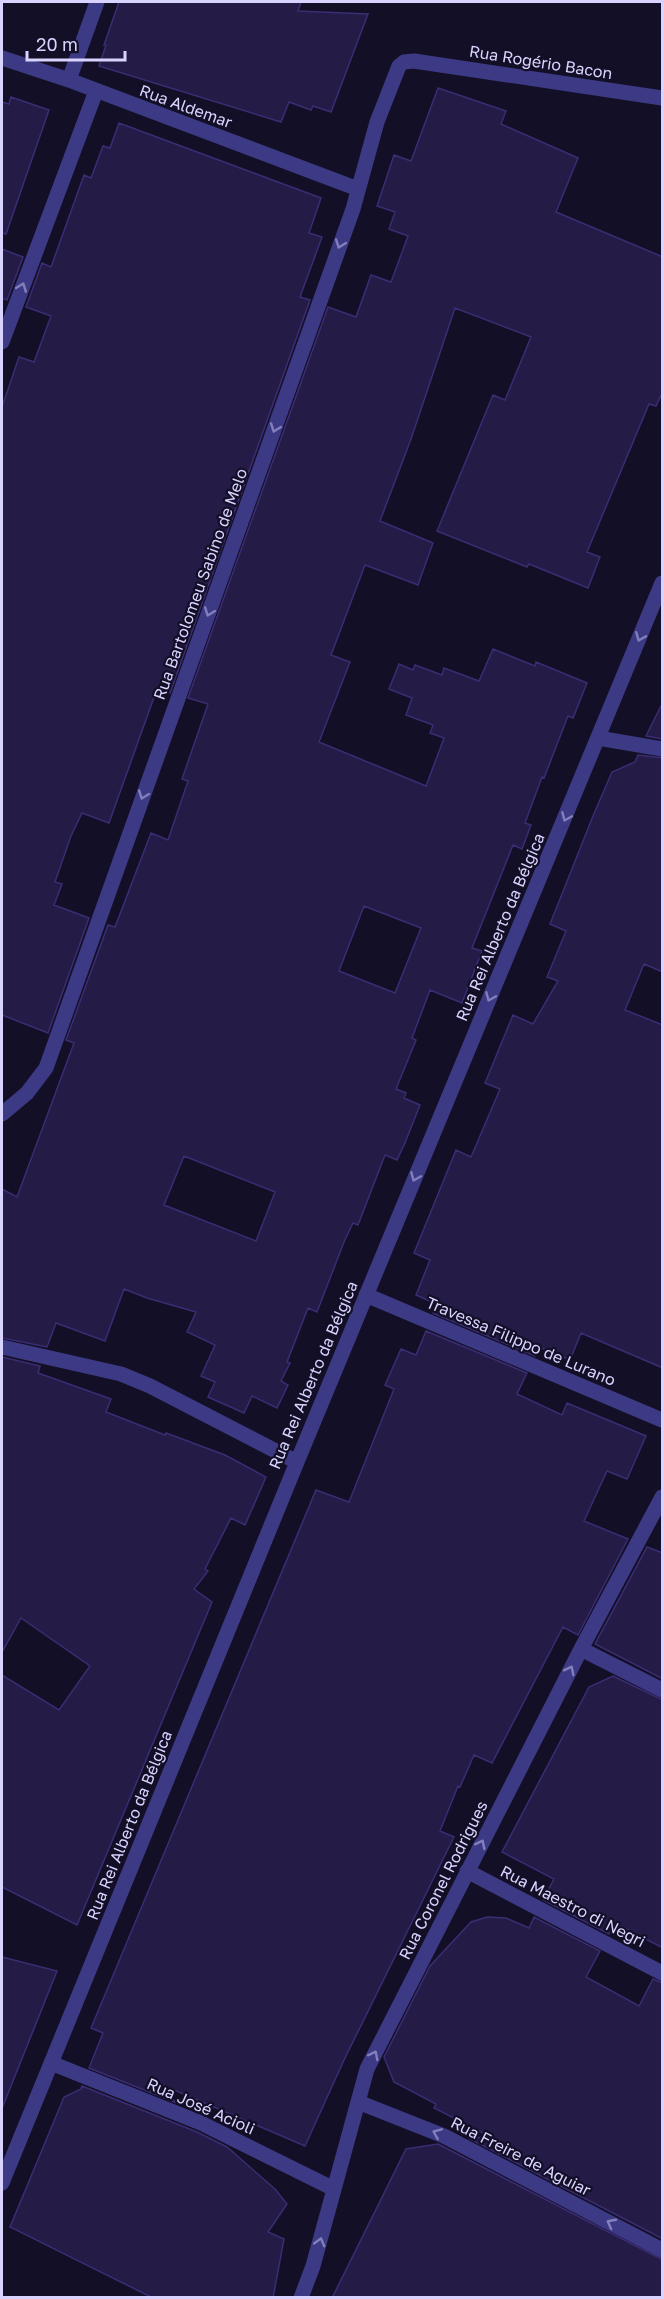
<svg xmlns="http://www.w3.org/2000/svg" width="664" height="2299" font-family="'Golos Text',sans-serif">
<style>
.building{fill:#241b47;stroke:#3b2d73;stroke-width:1.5;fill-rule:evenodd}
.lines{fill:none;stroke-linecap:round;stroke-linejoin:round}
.street{stroke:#3d3a85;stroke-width:15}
.oneway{stroke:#837fbc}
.labels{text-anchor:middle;stroke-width:4.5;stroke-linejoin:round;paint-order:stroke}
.street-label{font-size:16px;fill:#d9d4ff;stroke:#130f26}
</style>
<rect width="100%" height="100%" fill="#130f26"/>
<path class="building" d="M 119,2 L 301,2 L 298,11 L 368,14 L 331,112 L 313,106 L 311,110 L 289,102 L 281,122 L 99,66 L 106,45 L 104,45 Z
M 438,88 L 506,111 L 501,124 L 578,158 L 556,212 L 663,257 L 663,391 L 656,406 L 649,404 L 587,552 L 600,557 L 588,588 L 529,564 L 527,567 L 437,531 L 493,395 L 505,400 L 531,337 L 455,308 L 411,439 L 380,521 L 433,543 L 418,585 L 365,565 L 331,655 L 350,662 L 319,742 L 426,786 L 444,738 L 430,733 L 433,725 L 406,715 L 412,698 L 389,689 L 399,664 L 413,670 L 415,665 L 442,675 L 444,668 L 479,681 L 493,649 L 535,666 L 536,662 L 587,683 L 573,718 L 568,716 L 544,778 L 542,777 L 525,823 L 531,825 L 522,849 L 513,845 L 472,948 L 482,951 L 462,1003 L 430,990 L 412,1038 L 416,1040 L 396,1089 L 406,1093 L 404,1098 L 420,1105 L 405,1143 L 397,1160 L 385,1155 L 358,1225 L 353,1223 L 344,1242 L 317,1312 L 308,1308 L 287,1362 L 290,1363 L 281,1381 L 288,1385 L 277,1408 L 252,1396 L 244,1413 L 208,1397 L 215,1382 L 201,1376 L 215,1345 L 187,1332 L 196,1312 L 147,1298 L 124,1289 L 105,1341 L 56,1323 L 47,1347 L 2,1338 L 2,1189 L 17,1197 L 74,1043 L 66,1040 L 108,925 L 115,927 L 151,833 L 168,840 L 188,781 L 182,779 L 208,704 L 188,698 L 328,307 L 356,317 L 371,275 L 391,282 L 408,236 L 389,229 L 395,212 L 377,206 L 394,155 L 411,161 ZM 364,906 L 421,928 L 395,993 L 339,971 ZM 184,1156 L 275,1192 L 256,1241 L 164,1205 Z
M 11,97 L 49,110 L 6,234 L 2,233 L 2,102 L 9,104 Z
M 119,123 L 321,198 L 309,233 L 322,237 L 300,297 L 310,300 L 170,693 L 157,689 L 109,823 L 82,813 L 71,836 L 55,882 L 62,884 L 54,905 L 89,918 L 48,1033 L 2,1015 L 2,407 L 19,357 L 34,362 L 51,316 L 26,307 L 42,263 L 51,267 L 84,175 L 91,178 L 103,146 L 110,148 Z
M 2,249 L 23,257 L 7,300 L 2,298 Z
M 663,702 L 663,739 L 646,736 Z
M 638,755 L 663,758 L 663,972 L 644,964 L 625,1010 L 663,1025 L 663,1368 L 581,1333 L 570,1360 L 539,1347 L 535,1356 L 433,1313 L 437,1304 L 416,1295 L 430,1260 L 414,1253 L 456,1150 L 471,1157 L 500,1089 L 485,1083 L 513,1015 L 533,1024 L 558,981 L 547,977 L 566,931 L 550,924 L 593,816 L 612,772 L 635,762 Z
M 426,1331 L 527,1373 L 517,1394 L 562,1415 L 567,1403 L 646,1436 L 627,1479 L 607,1471 L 584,1521 L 628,1539 L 578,1635 L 563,1627 L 492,1763 L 474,1755 L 460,1787 L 458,1786 L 440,1831 L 454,1837 L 344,2060 L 305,2146 L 153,2081 L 177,2103 L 89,2068 L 103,2033 L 91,2028 L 316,1490 L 349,1502 L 394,1389 L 385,1385 L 401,1349 L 416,1355 Z
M 2,1357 L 40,1366 L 38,1373 L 111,1399 L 106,1412 L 165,1435 L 166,1433 L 225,1455 L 266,1477 L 245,1525 L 231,1518 L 205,1569 L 208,1571 L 194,1589 L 212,1602 L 77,1925 L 2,1887 L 2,1675 L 59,1710 L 90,1666 L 21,1618 L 2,1652 Z
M 647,1547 L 663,1553 L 663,1679 L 595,1644 Z
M 613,1676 L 663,1700 L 663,1948 L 615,1923 L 609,1934 L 543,1900 L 554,1879 L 502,1852 L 589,1687 Z
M 487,1917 L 506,1918 L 529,1928 L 534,1917 L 600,1951 L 586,1977 L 639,2006 L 653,1979 L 663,1983 L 663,2239 L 470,2139 L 489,2136 L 434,2108 L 436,2104 L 394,2082 L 384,2057 L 430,1966 L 471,1922 Z
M 2,1957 L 57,1971 L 3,2106 L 2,2105 Z
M 82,2086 L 197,2132 L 227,2147 L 275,2189 L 287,2204 L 268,2232 L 284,2239 L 273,2298 L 153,2298 L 10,2227 L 64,2097 L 81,2089 Z
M 438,2144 L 663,2260 L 663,2298 L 332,2298 L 406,2149 Z"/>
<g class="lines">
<path class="street" d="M 2,58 L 69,80 L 358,189
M 69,80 L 97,2
M 2,342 L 96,91
M 598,738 L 662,749
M 2,1114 L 27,1093 L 46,1068 L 353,209 L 377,122 L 399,66 L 404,62 L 414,61 L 662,98
M 366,1295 L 662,1420
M 2,1347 L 121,1374 L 150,1386 L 297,1462
M 581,1649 L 662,1690
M 467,1871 L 662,1973
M 51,2063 L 201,2123 L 334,2189
M 358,2102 L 444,2136 L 662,2250
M 2,2183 L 297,1462 L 662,583
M 301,2298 L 313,2266 L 367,2069 L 581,1649 L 662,1497"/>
</g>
<defs><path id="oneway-chevron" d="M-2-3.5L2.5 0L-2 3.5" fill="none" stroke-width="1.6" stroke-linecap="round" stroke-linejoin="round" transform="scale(1.5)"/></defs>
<g class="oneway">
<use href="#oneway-chevron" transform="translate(340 244) rotate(110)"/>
<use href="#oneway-chevron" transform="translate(22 287) rotate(-69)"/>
<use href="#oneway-chevron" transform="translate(275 428) rotate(110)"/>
<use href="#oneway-chevron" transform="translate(209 612) rotate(110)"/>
<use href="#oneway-chevron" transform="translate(640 637) rotate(112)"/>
<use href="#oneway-chevron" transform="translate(143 795) rotate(110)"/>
<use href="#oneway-chevron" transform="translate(566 817) rotate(113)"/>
<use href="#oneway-chevron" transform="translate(490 997) rotate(113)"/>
<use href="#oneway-chevron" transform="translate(415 1177) rotate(113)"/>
<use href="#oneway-chevron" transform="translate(570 1670) rotate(-63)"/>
<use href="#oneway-chevron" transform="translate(481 1844) rotate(-63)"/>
<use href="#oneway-chevron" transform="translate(374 2055) rotate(-63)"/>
<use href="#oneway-chevron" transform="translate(437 2133) rotate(-157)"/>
<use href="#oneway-chevron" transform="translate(611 2223) rotate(-152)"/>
<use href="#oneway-chevron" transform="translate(320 2242) rotate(-75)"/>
</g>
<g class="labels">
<g class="street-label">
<text transform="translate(541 62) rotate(9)" y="6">Rua Rogério Bacon</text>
<text transform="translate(186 106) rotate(20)" y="6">Rua Aldemar</text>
<text transform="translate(200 584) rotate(-70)" y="6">Rua Bartolomeu Sabino de Melo</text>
<text transform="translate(500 927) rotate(-67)" y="6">Rua Rei Alberto da Bélgica</text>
<text transform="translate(521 1341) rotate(23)" y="6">Travessa Filippo de Lurano</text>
<text transform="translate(313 1375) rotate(-67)" y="6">Rua Rei Alberto da Bélgica</text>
<text transform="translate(129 1825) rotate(-68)" y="6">Rua Rei Alberto da Bélgica</text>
<text transform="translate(443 1880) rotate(-63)" y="6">Rua Coronel Rodrigues</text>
<text transform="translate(573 1906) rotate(27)" y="6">Rua Maestro di Negri</text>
<text transform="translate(201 2106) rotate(24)" y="6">Rua José Acioli</text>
<text transform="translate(521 2156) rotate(27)" y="6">Rua Freire de Aguiar</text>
</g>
</g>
<rect width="664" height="2299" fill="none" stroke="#d9d4ff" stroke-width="6"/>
<path d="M27 51v9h98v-9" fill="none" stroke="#d9d4ff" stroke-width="3"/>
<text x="36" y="51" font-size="18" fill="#d9d4ff" stroke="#130f26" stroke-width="4.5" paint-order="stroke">20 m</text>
</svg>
